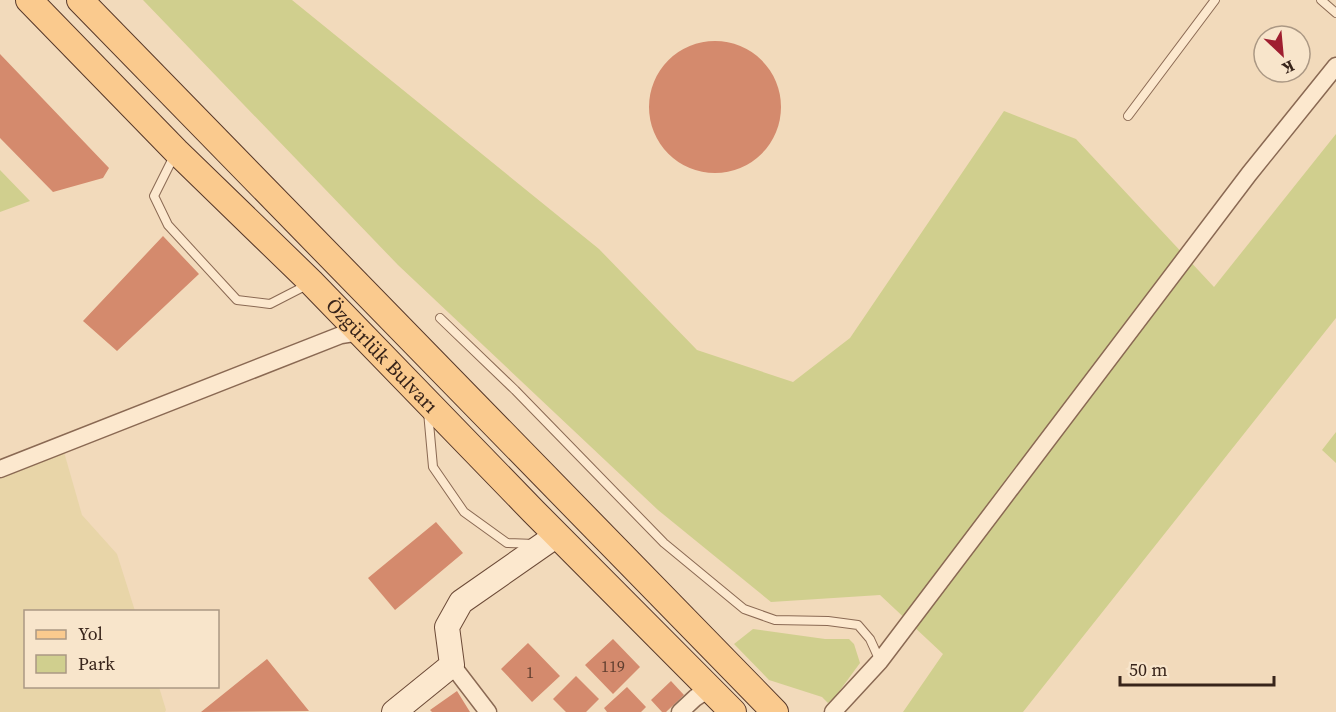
<svg xmlns="http://www.w3.org/2000/svg" width="1336" height="712" font-family="'Source Serif 4',serif">
<style>
.farmland{fill:#e8d5a8}
.green{fill:#d0cf8e}
.building{fill:#d48a6d}
.lines{fill:none;stroke-linecap:round;stroke-linejoin:round}
.lane-casing{stroke:#8a6953;stroke-width:10}
.street-casing{stroke:#8a6953;stroke-width:19}
.secondary-casing{stroke:#6c4a37;stroke-width:26}
.primary-casing{stroke:#573829;stroke-width:28}
.lane{stroke:#fce8ce;stroke-width:8}
.street{stroke:#fce8ce;stroke-width:16}
.secondary{stroke:#fce8ce;stroke-width:24}
.primary{stroke:#faca8e;stroke-width:26}
.labels{text-anchor:middle;stroke-width:6;stroke-linejoin:round;paint-order:stroke}
.number-label{font-size:16px;fill:#5f3e2f}
.street-label{font-size:20px;fill:#38241a;stroke:#f8e5cb}
</style>
<rect width="100%" height="100%" fill="#f2dabb"/>
<path class="farmland" d="M 64,452 L 82,515 L 117,554 L 135,611 L 26,612 L 26,686 L 159,687 L 166,710 L 165,712 L 0,712 L 0,479 Z"/>
<path class="green" d="M 143,0 L 292,0 L 599,249 L 697,350 L 793,382 L 850,338 L 1004,111 L 1076,139 L 1214,287 L 1336,134 L 1336,318 L 1023,712 L 903,712 L 943,654 L 880,595 L 771,602 L 658,510 L 398,265 Z
M 0,170 L 30,201 L 0,212 Z
M 1336,432 L 1336,463 L 1322,450 Z
M 753,629 L 825,639 L 849,639 L 854,644 L 860,663 L 835,697 L 828,703 L 822,697 L 769,680 L 734,644 Z"/>
<path class="building" d="M649 107a66 66 0 1 1 132 0a66 66 0 1 1-132 0Z
M 0,54 L 109,168 L 103,178 L 53,192 L 0,138 Z
M 163,236 L 199,274 L 117,351 L 83,321 Z
M 436,522 L 463,553 L 395,610 L 368,578 Z
M 613,639 L 640,667 L 613,694 L 585,665 Z
M 528,643 L 560,676 L 532,702 L 501,669 Z
M 267,659 L 309,711 L 201,712 Z
M 576,676 L 599,699 L 586,712 L 566,712 L 553,699 Z
M 671,681 L 684,695 L 666,712 L 662,712 L 651,700 Z
M 627,687 L 646,707 L 641,712 L 607,712 L 604,708 Z
M 457,691 L 470,712 L 432,712 L 430,710 Z"/>
<g class="lines">
<g class="lane-casing">
<path id="lane" d="M 1321,0 L 1336,13
M 1128,116 L 1215,0
M 175,154 L 154,196 L 168,225 L 237,300 L 270,304 L 307,285
M 440,318 L 515,390 L 664,543 L 744,609 L 775,620 L 828,621 L 858,625 L 870,639 L 880,661
M 428,412 L 433,467 L 464,512 L 507,543 L 535,544"/>
</g>
<g class="street-casing">
<path id="street" d="M 0,469 L 341,335 L 360,332
M 452,665 L 488,712
M 680,712 L 695,698 L 710,688
M 833,712 L 880,661 L 1249,174 L 1336,66"/>
</g>
<g class="secondary-casing">
<path id="secondary" d="M 394,712 L 452,665 L 447,627 L 461,602 L 557,535"/>
</g>
<g class="primary-casing">
<g id="primary">
<path id="s1" d="M 29,0 L 176,151 L 311,282 L 534,512 L 733,712"/>
<path d="M 80,0 L 775,712"/>
</g>
</g>
<use href="#lane" class="lane"/>
<use href="#street" class="street"/>
<use href="#secondary" class="secondary"/>
<use href="#primary" class="primary"/>
</g>
<g class="labels">
<g class="number-label">
<text x="613" y="672">119</text>
<text x="530" y="678">1</text>
</g>
<g class="street-label">
<text dy="7" stroke="none"><textPath href="#s1" startOffset="501">Özgürlük Bulvarı</textPath></text>
</g>
</g>
<rect x="24" y="610" width="195" height="78" fill="#f8e5cb" stroke="#ab9884" stroke-width="1.5"/>
<rect x="36" y="630" width="30" height="9" fill="#faca8e" stroke="#ab9884" stroke-width="1.5"/>
<text x="78" y="640" font-size="18" fill="#38241a">Yol</text>
<rect x="36" y="655" width="30" height="18" fill="#d0cf8e" stroke="#ab9884" stroke-width="1.5"/>
<text x="78" y="670" font-size="18" fill="#38241a">Park</text>
<g transform="translate(1282 54) rotate(154)"><circle r="28" fill="#f8e5cb" stroke="#ab9884" stroke-width="1.5"/>
<path d="M0-4.5L10 22L0 15L-10 22Z" fill="#9f1e30"/>
<text y="-9" font-size="16" font-weight="bold" text-anchor="middle" fill="#38241a">K</text>
</g>
<path d="M1120 676v9h154v-9" fill="none" stroke="#38241a" stroke-width="3"/>
<text x="1129" y="676" font-size="18" fill="#38241a" stroke="#f8e5cb" stroke-width="4.5" paint-order="stroke">50 m</text>
</svg>
